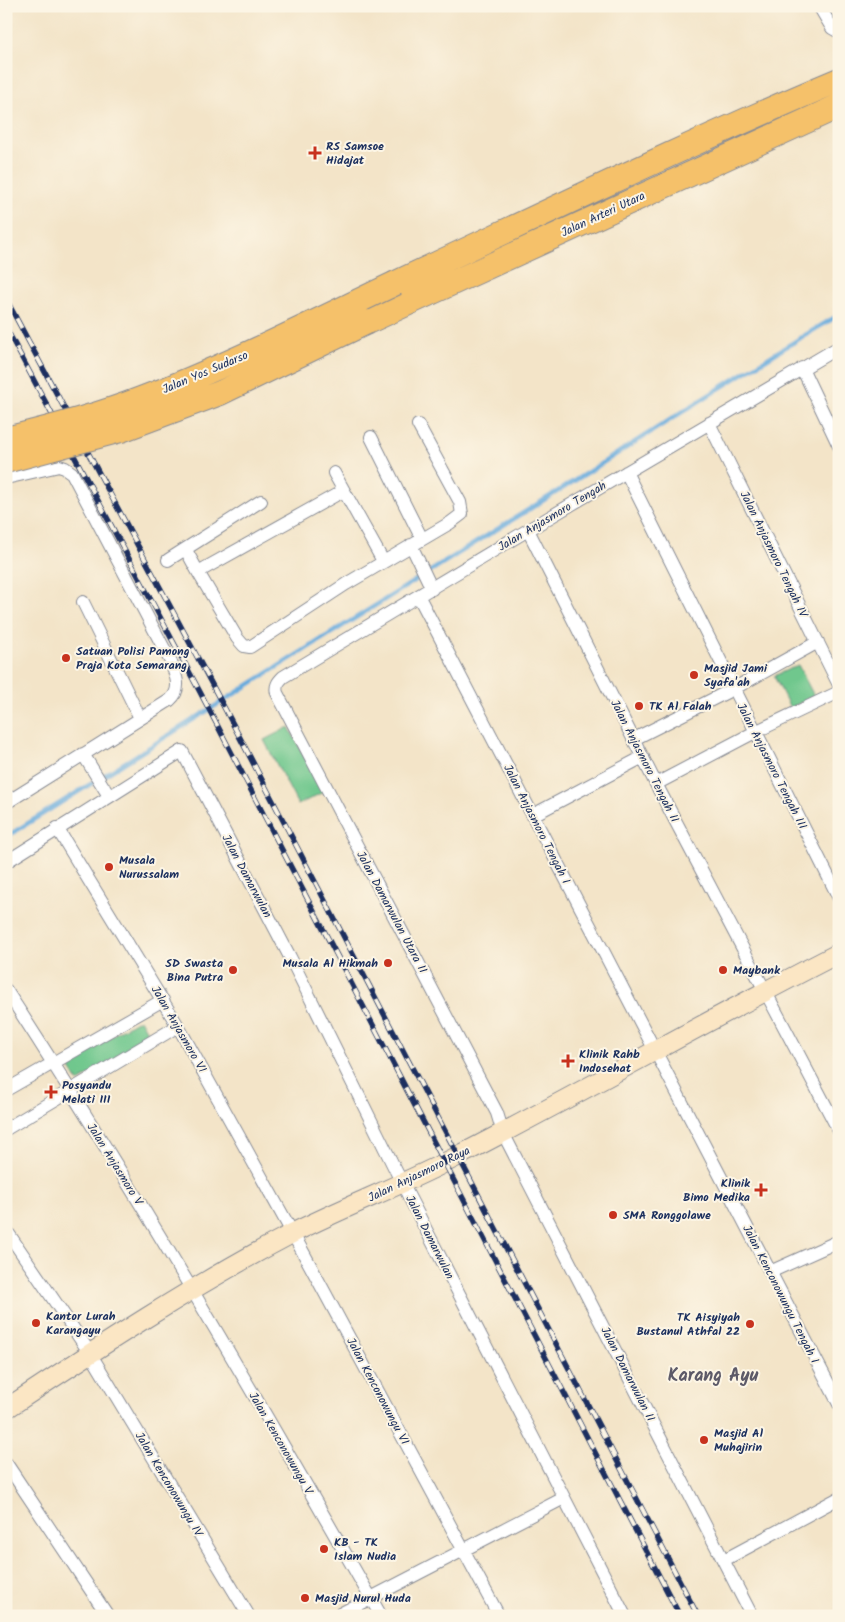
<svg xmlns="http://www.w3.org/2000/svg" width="845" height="1622" font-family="Kalam,sans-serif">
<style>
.green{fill:#70c78d;stroke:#467b76}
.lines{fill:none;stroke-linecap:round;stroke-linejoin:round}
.stream{stroke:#67abdd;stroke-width:4.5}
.street-casing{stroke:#878a93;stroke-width:14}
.secondary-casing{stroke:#878a93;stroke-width:21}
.highway-casing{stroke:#878a93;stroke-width:26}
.street{stroke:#fff;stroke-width:12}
.secondary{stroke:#fbe6c4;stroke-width:19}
.highway{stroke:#f5c16b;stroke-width:24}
.rail-casing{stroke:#1b2f5e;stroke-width:5.5}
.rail{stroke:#fcf5e5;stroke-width:4;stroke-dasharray:11;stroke-linecap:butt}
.highway-bridge-casing{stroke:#878a93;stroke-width:26;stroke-linecap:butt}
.highway-bridge{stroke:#f5c16b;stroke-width:24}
.poi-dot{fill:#c8321e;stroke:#fcf5e5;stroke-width:2}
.labels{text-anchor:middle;stroke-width:4;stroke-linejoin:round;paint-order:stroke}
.poi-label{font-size:12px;font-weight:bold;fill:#1b2f5e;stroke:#fcf5e5;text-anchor:start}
.street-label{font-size:12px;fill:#1b2f5e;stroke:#fcf5e5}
.district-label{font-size:18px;font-weight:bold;fill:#5d5a68;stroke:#fcf5e5}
</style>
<rect width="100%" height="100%" fill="#fcf5e5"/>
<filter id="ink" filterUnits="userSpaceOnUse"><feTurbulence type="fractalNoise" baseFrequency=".02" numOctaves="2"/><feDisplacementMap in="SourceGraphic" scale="10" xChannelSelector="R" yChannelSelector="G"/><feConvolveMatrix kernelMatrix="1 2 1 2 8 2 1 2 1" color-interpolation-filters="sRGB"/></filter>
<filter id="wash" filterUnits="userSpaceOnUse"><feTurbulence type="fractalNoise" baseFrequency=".0096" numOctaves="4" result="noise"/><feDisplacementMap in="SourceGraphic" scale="20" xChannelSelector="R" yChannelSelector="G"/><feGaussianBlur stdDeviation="1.12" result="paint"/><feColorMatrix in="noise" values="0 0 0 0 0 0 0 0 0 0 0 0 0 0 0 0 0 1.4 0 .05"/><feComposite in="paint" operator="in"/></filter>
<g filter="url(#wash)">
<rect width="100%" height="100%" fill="#f3e4c8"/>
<path class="green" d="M 798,665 L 814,696 L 790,708 L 774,676 Z
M 289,727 L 323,792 L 298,805 L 264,740 Z
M 140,1019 L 151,1039 L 78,1082 L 66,1062 Z"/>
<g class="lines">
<path class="stream" d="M 6,837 C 191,720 377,604 563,488 C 655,430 745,370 839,315"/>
</g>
</g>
<g filter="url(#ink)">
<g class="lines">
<g class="street-casing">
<path id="street" d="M 819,6 L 832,28 L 839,32
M 802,368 L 839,446
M 709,423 L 839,685
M 371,437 L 422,539
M 626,472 L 839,898
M 334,473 L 383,561
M 6,478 L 59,466 L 65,468 L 72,473 L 170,660 C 175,673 183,689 170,700 L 6,803
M 528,530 L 656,784 L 839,1131
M 411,545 L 432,589
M 186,550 L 198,572 L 237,638 L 244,646 L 250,647 L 346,584 L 450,523 L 462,514 L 460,502 L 418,425
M 168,560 L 261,501
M 198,572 L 343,491
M 419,597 L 839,1404
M 83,602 L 140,718
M 634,739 L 733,689 L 818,642
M 83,754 L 109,796
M 656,784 L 755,732 L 839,692
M 533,815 L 643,757
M 57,828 L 178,1026 L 304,1254 L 499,1616
M 6,862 L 182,751 L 290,957 L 402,1183 L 625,1616
M 6,990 C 138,1193 261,1405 381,1616
M 6,1090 L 163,1000
M 6,1129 L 178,1026
M 6,1230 L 90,1353 L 249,1616
M 770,1272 L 839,1241
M 6,1463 L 108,1616
M 724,1560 L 839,1498
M 336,1616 L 564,1498
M 752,1616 L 503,1133 L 497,1113 L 277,693 C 275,686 278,682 283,677 L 528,530 L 839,347"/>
</g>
<g class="secondary-casing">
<path id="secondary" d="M 6,1409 C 99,1347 192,1286 291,1234 C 346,1206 405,1184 460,1155 C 587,1090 711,1018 839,953"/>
</g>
<g class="highway-casing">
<path id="highway" d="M 396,283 C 543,214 689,143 839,80
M 367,322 L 839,106"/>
</g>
<use href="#street" class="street"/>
<use href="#secondary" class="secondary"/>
<use href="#highway" class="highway"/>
<g class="rail-casing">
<path id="rail" d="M 6,299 L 225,709 L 698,1616
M 6,328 L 200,692 L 680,1616"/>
</g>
<use href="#rail" class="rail"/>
<g class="highway-bridge-casing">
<path id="highway-bridge" d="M 6,439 C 52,428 97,416 141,399 C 228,366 312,323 396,283
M 6,461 L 121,430 L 220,393 L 367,322"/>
</g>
<use href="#highway-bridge" class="highway-bridge"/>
</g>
</g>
<g class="poi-dot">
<path d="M312.5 145.5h5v5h5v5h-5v5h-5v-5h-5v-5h5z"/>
<circle cx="66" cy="658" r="5"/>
<circle cx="694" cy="675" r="5"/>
<circle cx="639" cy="706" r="5"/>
<circle cx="109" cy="867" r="5"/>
<circle cx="388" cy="963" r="5"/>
<circle cx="233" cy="970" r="5"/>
<circle cx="723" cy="970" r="5"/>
<path d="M565.5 1053.5h5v5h5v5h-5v5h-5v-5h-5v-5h5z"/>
<path d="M48.5 1084.5h5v5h5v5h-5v5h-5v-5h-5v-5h5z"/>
<path d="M758.5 1182.5h5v5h5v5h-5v5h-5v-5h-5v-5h5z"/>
<circle cx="613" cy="1215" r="5"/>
<circle cx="36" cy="1323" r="5"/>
<circle cx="750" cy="1324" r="5"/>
<circle cx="704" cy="1440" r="5"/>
<circle cx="324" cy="1549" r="5"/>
<circle cx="305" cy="1598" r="5"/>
</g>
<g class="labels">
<g class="poi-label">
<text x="326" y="150">RS Samsoe<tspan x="326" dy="14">Hidajat</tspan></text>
<text x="76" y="655">Satuan Polisi Pamong<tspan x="76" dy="14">Praja Kota Semarang</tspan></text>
<text x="704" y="672">Masjid Jami<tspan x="704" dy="14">Syafa'ah</tspan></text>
<text x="649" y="710">TK Al Falah</text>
<text x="119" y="864">Musala<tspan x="119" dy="14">Nurussalam</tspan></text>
<text x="223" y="967" text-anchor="end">SD Swasta<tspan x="223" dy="14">Bina Putra</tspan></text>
<text x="378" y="967" text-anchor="end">Musala Al Hikmah</text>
<text x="733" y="974">Maybank</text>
<text x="579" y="1058">Klinik Rahb<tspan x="579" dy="14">Indosehat</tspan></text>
<text x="62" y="1089">Posyandu<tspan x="62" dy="14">Melati III</tspan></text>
<text x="750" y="1187" text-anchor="end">Klinik<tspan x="750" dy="14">Bimo Medika</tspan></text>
<text x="623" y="1219">SMA Ronggolawe</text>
<text x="46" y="1320">Kantor Lurah<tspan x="46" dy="14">Karangayu</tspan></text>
<text x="740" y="1321" text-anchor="end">TK Aisyiyah<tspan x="740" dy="14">Bustanul Athfal 22</tspan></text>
<text x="714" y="1437">Masjid Al<tspan x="714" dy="14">Muhajirin</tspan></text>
<text x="334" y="1546">KB - TK<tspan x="334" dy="14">Islam Nudia</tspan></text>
<text x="315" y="1602">Masjid Nurul Huda</text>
</g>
<g class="street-label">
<text transform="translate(603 214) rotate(-25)" y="4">Jalan Arteri Utara</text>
<text transform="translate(205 372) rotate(-23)" y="4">Jalan Yos Sudarso</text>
<text transform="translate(552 516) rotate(-31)" y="4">Jalan Anjasmoro Tengah</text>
<text transform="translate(774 554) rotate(64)" y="4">Jalan Anjasmoro Tengah IV</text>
<text transform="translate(645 761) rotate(63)" y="4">Jalan Anjasmoro Tengah II</text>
<text transform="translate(772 766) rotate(63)" y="4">Jalan Anjasmoro Tengah III</text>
<text transform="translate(537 824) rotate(63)" y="4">Jalan Anjasmoro Tengah I</text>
<text transform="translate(247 876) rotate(62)" y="4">Jalan Damarwulan</text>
<text transform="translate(392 912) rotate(62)" y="4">Jalan Damarwulan Utara II</text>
<text transform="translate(179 1029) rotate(60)" y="4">Jalan Anjasmoro VI</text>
<text transform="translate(115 1164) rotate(58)" y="4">Jalan Anjasmoro V</text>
<text transform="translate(419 1174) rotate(-26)" y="4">Jalan Anjasmoro Raya</text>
<text transform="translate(430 1237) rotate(63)" y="4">Jalan Damarwulan</text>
<text transform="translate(781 1294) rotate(63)" y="4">Jalan Kenconowungu Tengah I</text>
<text transform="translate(628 1374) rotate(63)" y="4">Jalan Damarwulan II</text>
<text transform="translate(378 1391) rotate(62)" y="4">Jalan Kenconowungu VI</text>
<text transform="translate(281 1443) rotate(60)" y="4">Jalan Kenconowungu V</text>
<text transform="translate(169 1484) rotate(59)" y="4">Jalan Kenconowungu IV</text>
</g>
<g class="district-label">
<text x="713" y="1381">Karang Ayu</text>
</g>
</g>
<rect width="845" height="1622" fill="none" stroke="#fcf5e5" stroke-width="25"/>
</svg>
